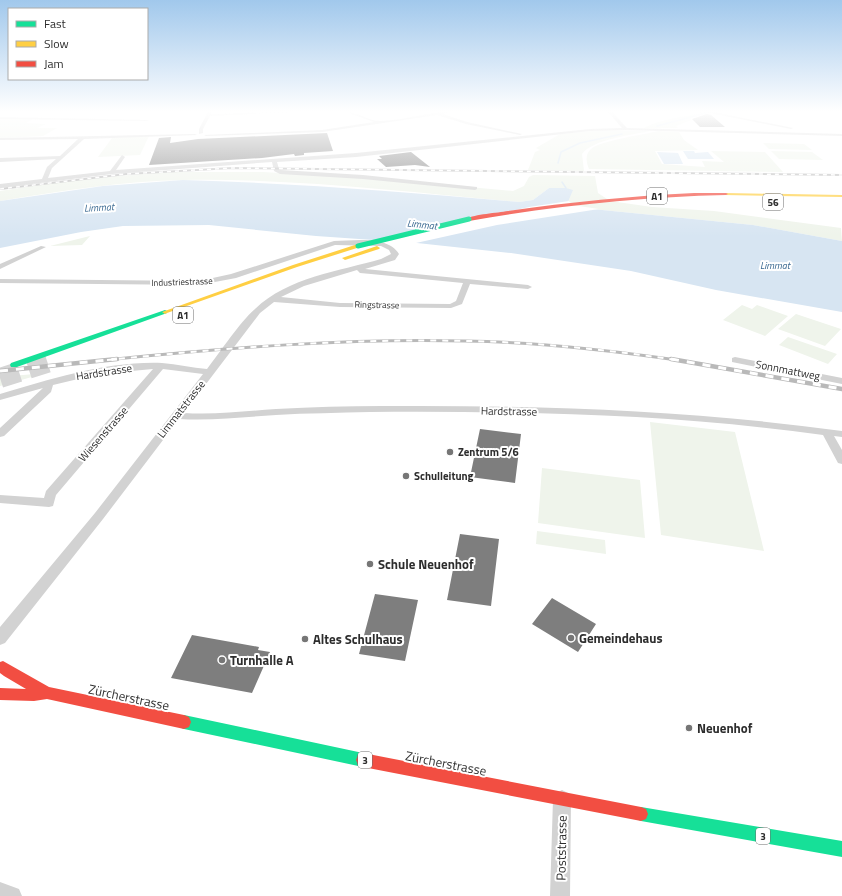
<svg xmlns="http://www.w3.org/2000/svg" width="842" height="896" font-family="'Titillium Web',sans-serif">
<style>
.green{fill:#eff4eb}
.water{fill:#d7e5f2}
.pier{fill:#fff}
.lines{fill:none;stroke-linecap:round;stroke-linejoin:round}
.stream{stroke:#d7e5f2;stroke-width:1.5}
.building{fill:#7e7e7e}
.highway-tunnel{stroke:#d5d5d5;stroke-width:20;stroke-dasharray:20 10;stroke-linecap:butt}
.street{fill:#d2d2d2;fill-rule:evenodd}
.fast{fill:#16e098;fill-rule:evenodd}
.slow{fill:#ffcf43;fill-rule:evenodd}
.jam{fill:#f24e42;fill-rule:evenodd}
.rail-far2-casing{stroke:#b9b9b9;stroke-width:2}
.rail-far1-casing{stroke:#b9b9b9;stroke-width:3}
.rail-casing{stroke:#b9b9b9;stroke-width:4.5}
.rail-far2{stroke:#fff;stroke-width:1.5;stroke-dasharray:4;stroke-linecap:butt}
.rail-far1{stroke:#fff;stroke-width:2;stroke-dasharray:6;stroke-linecap:butt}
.rail{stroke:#fff;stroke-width:3;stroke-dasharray:8;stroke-linecap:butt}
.fast-bridge{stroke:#16e098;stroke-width:5}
.poi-dot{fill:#767676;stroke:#fff;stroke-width:1.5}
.labels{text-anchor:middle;stroke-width:4;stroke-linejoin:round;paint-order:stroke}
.far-street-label{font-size:9px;fill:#2d2d2d;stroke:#fff}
.shield{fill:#fff;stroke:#6c6c6c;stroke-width:1}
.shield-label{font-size:10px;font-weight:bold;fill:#2d2d2d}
.far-water-label{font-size:10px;font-style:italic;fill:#3a6991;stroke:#fff}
.street-label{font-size:11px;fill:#2d2d2d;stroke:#fff}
.poi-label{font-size:11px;font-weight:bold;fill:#2d2d2d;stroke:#fff;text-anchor:start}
.near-poi-label{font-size:13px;font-weight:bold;fill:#2d2d2d;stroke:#fff;text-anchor:start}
.near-street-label{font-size:13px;fill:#2d2d2d;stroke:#fff}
</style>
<rect width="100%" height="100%" fill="#fff"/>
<path class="green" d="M 702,112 L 708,112 L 690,118 L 691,120 L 676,126 L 678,128 L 644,128 C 662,118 683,118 702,112 Z
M 0,119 L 33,119 L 26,123 L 46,124 L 37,128 L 57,128 L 43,136 L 0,138 Z
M 602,130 L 650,131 C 632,135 593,139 582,154 L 584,171 L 528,170 L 535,152 L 540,150 L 536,148 L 560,134 Z
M 658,131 L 679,132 L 684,140 L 698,150 L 655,151 L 662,164 L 705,167 L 702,161 L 724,162 L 711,151 L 765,152 L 783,172 L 589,169 C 586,162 585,154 591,149 C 602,140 643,135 658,131 Z
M 149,136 L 140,155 L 98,157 L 112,138 Z
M 763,143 L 804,144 L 812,150 L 769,149 Z
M 771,151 L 812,152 L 823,160 L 779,159 Z
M 169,172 L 263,172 L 380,179 L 513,191 L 524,186 L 529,177 L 533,175 L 595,176 L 598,193 L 610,201 L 652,207 L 714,211 L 841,228 L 842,241 L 753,225 L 572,207 L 549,188 L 533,200 L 519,202 C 408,192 295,178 184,180 C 122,181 60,191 0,201 L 0,191 L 77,179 Z
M 90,236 L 82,245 L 50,246 Z
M 742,305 L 752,309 L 757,305 L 788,316 L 765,336 L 723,320 Z
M 796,314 L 841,329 L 825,346 L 778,329 Z
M 788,337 L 837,354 L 828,364 L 779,345 Z
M 46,373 L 0,386 L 0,377 Z
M 650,422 L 735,432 L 764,551 L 661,535 Z
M 542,468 L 640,480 L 645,538 L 538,523 Z
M 537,531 L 605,540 L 606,554 L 536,544 Z"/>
<path class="water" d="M 683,151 L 694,151 L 695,153 L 708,152 L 714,159 L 688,159 Z
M 657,152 L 678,153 L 683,164 L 664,164 Z
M 183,180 C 296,183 407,192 519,202 L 533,200 L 549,188 L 566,188 L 573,190 L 567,204 L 572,207 L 753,225 L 842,241 L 842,312 L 716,290 L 631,271 L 511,253 L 417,243 L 316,236 L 209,225 L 123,226 L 81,232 L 0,248 L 0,201 L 103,186 Z"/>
<path class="pier" d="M 569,201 L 572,205 L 599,209 L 497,225 L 407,245 L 375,242 L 529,207 Z"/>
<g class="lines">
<path class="stream" d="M 657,126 L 706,113
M 558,163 L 561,152 L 580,143 L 622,134
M 562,182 L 566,188"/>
</g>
<path class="building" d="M 707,114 L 711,115 L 725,127 L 700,127 L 692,119 Z
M 327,133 L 333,151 L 304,153 L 304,155 L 295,156 L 294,154 L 262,158 L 149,165 L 159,138 L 171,137 L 170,143 L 198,139 Z
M 411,152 L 430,167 L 415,165 L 386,167 L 377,159 L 382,159 L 379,156 Z
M 480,429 L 521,434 L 515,483 L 470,477 Z
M 460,534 L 499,539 L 491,606 L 447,600 Z
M 375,594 L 418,600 L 405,661 L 359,654 Z
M 552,598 L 596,624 L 578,652 L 532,624 Z
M 192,635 L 259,647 L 258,650 L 270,652 L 252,693 L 171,678 Z"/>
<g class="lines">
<path class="highway-tunnel" d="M 0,378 L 56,360"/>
<path class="street" d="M 208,112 L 212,112 L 211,114 L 290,112 L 210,116 L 203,129 L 203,133 L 199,134 L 199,129 Z
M 346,112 C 358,112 370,122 382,121 C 405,120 427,112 450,112 L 443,114 L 467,122 L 522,134 L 520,135 L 466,124 L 437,115 L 322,132 L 206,136 L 204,135 L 322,130 L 374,122 Z
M 608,112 L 612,112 L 627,128 L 842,134 L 842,136 L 626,130 L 590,131 L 356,157 L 277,162 L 279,169 L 281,170 L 363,175 L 477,187 L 477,189 L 475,190 L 363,179 L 280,174 L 274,171 L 272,162 L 112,174 L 0,188 L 0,184 L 42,179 L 47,167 L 56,159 L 0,162 L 0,158 L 60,156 L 78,139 L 0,140 L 0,138 L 195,134 L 197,135 L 84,139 L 52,168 L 48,178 L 110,171 L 122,155 L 125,157 L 116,170 L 356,153 L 590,129 L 622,128 Z
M 705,112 L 714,112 L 793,128 L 791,129 Z
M 0,117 L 147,120 L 149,121 L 0,119 Z
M 334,241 C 354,241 387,235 399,254 L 395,260 L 365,269 L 528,285 L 532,287 L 528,289 L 470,284 L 462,304 L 451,308 L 340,307 L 274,302 L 260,313 L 184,413 C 215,415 246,411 276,409 C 312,407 347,406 382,406 C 536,405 690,410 842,431 L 842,437 L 834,436 L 842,450 L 842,464 L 838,463 L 823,435 C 673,414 521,411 370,412 C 339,413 307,413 276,415 C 244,417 212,421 179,419 L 103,519 L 5,643 L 0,645 L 0,627 L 95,513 L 203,374 L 163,369 L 56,495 L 53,506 L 49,507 L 0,503 L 0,495 L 44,498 L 46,491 L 153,369 L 99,374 L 53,385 L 51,392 L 4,436 L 0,437 L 0,428 L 43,388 L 0,400 L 0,394 C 52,379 107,361 162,363 C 177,364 192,368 207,369 C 221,351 239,323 255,309 C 288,277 340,271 381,259 L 391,254 L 389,250 L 381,246 L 335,245 L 236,278 L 199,285 L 0,283 L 0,279 L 199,281 L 231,274 ZM 357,270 L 360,273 L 371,274 L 463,283 L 456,301 L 450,304 L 340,303 L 281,297 L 304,286 Z
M 41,246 L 46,247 L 0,269 L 0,264 Z
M 735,357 L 842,378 L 842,384 L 732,362 L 732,358 Z
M 562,790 L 568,793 L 571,799 L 570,896 L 550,896 L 553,799 L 556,793 Z
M 0,882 L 19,889 L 22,896 L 0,896 Z"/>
<path class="fast" d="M 165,310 L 167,311 L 167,313 L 17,367 L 11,367 L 10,365 L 11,363 Z
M 184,715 L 363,753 L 368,755 L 370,760 L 368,765 L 363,767 L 184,729 L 179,727 L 177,722 L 179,717 Z
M 641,807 L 842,841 L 842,857 L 641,821 L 636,819 L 634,814 L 636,809 Z"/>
<path class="slow" d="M 726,193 L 842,195 L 842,197 L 724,195 L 724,194 Z
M 358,244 L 360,245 L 360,247 L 297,267 L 167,313 L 165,314 L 162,312 L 293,265 Z
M 377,246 L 380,248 L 379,249 L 345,260 L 342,258 Z"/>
<path class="jam" d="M 694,193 L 726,193 L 728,194 L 726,195 C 640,197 554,206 469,221 L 466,219 C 475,214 497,213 508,211 C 570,202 631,196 694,193 Z
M 3,661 L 49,687 L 184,715 L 189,717 L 191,722 L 189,727 L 184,729 L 47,699 L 34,701 L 0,700 L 0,688 L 26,689 L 4,676 L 0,673 L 0,662 Z
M 363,753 L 641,807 L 646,809 L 648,814 L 646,819 L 641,821 L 363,767 L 358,765 L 356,760 L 358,755 Z"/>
<g class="rail-far2-casing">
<path id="rail-far2" d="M 0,189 L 126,174 L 232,168 L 842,175"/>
</g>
<g class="rail-far1-casing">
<path id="rail-far1" d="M 107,360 C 226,348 346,338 466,341 C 537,342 608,350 677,360"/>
</g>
<g class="rail-casing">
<path id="rail" d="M 671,359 L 842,389
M 0,371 L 117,359"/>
</g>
<use href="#rail-far2" class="rail-far2"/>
<use href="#rail-far1" class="rail-far1"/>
<use href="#rail" class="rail"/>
<path class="fast-bridge" d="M 358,246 L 469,219"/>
</g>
<linearGradient id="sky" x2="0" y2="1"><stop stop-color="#a1c8ec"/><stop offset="0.47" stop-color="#fff"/><stop offset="1" stop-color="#fff" stop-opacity="0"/></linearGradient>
<rect width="842" height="237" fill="url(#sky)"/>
<g class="poi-dot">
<circle cx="450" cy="452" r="4"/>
<circle cx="406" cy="476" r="4"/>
<circle cx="370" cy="564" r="4"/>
<circle cx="571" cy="638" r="4"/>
<circle cx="305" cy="639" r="4"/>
<circle cx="222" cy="660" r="4"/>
<circle cx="689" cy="728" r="4"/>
</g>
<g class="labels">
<g class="far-street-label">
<text transform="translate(182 282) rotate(-2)" y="3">Industriestrasse</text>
<text transform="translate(377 305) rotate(1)" y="3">Ringstrasse</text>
</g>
<g class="shield">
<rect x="647" y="188" width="20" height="16" rx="3"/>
<rect x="763" y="194" width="20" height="16" rx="3"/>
<rect x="173" y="307" width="20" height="16" rx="3"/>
<rect x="358" y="752" width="14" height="16" rx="3"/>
<rect x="756" y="828" width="14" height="16" rx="3"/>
</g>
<g class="shield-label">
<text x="657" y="200">A1</text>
<text x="773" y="206">56</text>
<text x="183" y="319">A1</text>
<text x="365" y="764">3</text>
<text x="763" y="840">3</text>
</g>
<g class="far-water-label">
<text transform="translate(99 207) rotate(-3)" y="4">Limmat</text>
<text transform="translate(422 224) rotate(6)" y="4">Limmat</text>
<text x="775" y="269">Limmat</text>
</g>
<g class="street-label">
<text transform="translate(788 370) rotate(11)" y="4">Sonnmattweg</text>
<text transform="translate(104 372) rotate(-9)" y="4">Hardstrasse</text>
<text transform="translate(181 409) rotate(-52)" y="4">Limmatstrasse</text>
<text transform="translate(509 411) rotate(1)" y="4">Hardstrasse</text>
<text transform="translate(103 434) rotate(-49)" y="4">Wiesenstrasse</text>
</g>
<g class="poi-label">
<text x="458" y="456">Zentrum 5/6</text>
<text x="414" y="480">Schulleitung</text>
</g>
<g class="near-poi-label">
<text x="378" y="569">Schule Neuenhof</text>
<text x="579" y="643">Gemeindehaus</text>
<text x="313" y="644">Altes Schulhaus</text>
<text x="230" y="665">Turnhalle A</text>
<text x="697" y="733">Neuenhof</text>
</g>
<g class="near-street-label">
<text transform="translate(129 697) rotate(12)" y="5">Zürcherstrasse</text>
<text transform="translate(446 763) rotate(11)" y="5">Zürcherstrasse</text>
<text transform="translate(561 848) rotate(-89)" y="5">Poststrasse</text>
</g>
</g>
<rect x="8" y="8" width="140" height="72" fill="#ffffff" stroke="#ababab"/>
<rect x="16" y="21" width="20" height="6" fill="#16e098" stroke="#ababab"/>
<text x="44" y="28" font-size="12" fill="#2d2d2d">Fast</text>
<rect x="16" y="41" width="20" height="6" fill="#ffcf43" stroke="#ababab"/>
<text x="44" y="48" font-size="12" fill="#2d2d2d">Slow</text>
<rect x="16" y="61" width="20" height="6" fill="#f24e42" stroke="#ababab"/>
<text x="44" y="68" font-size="12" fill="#2d2d2d">Jam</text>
</svg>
